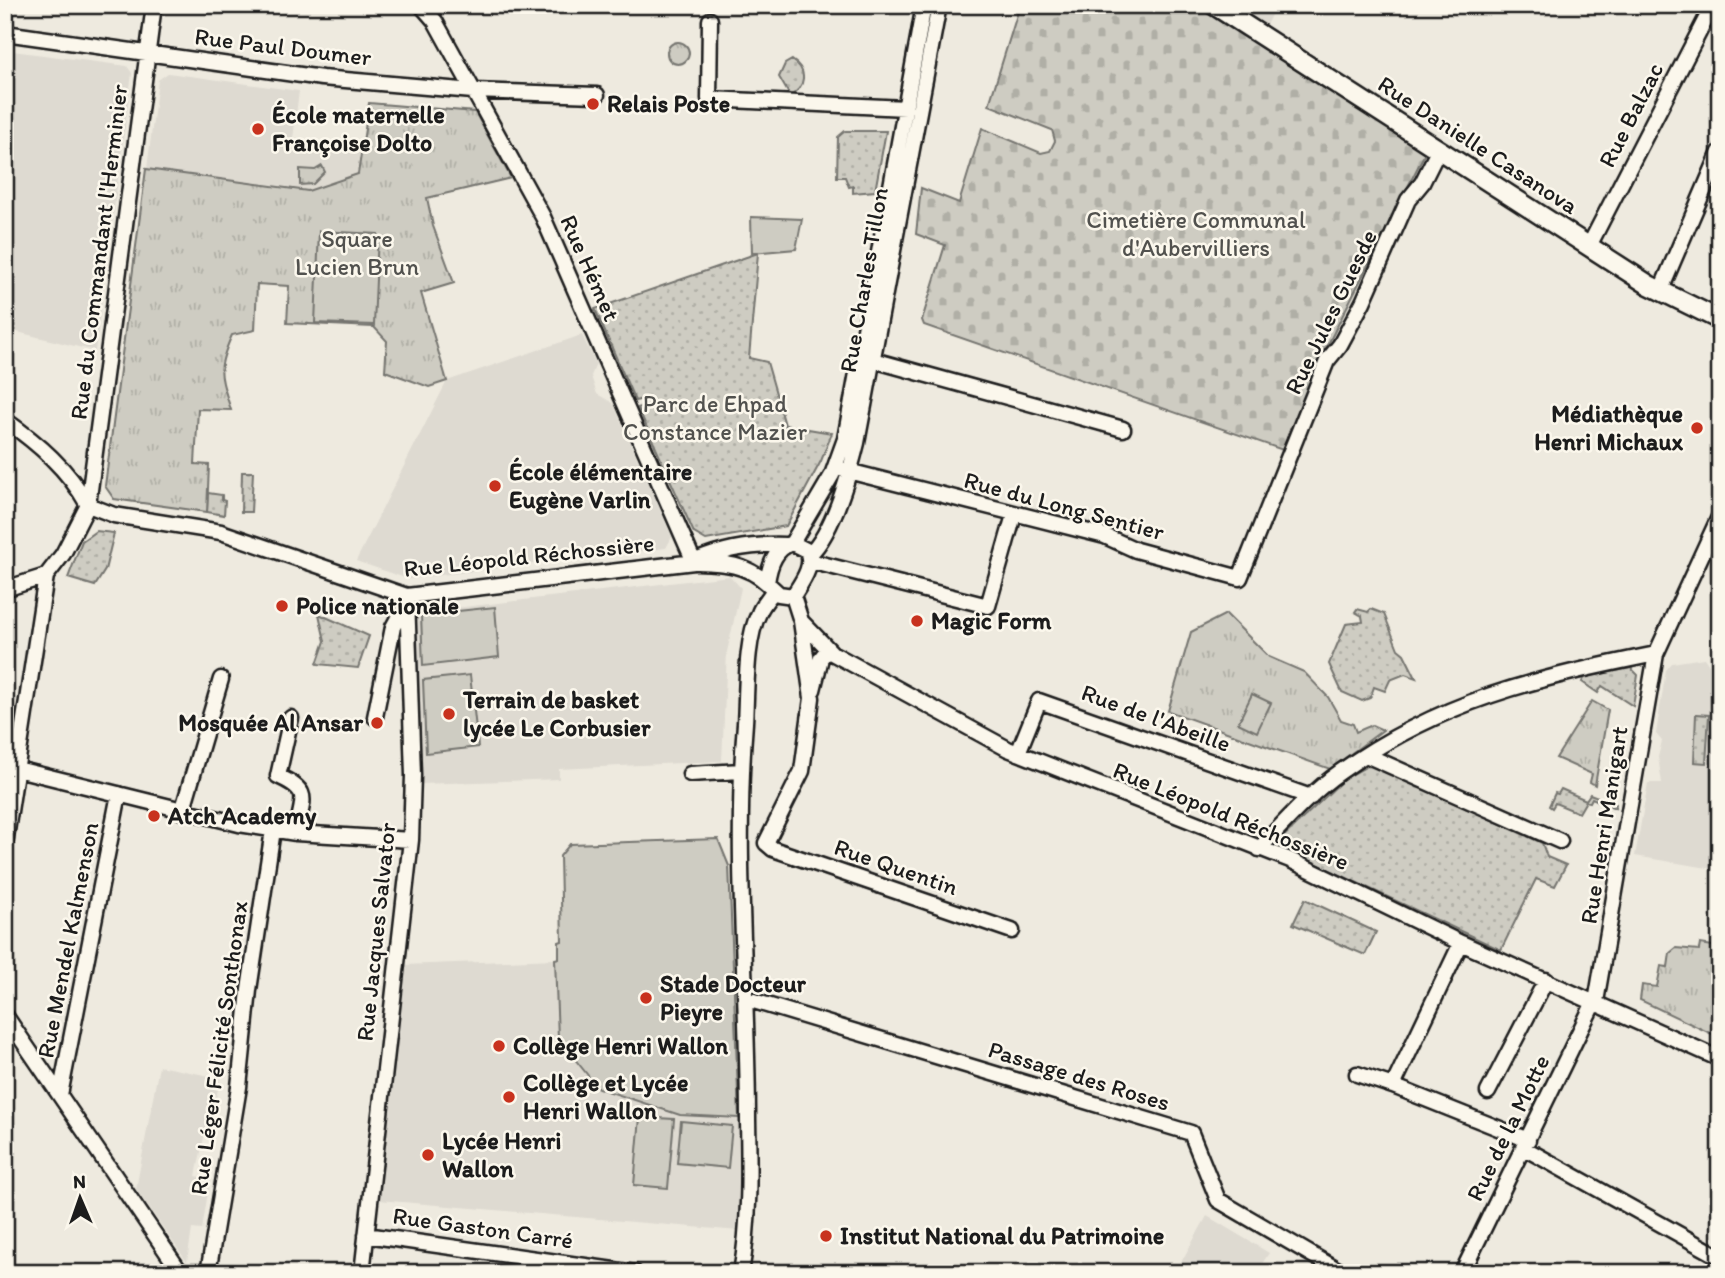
<svg xmlns="http://www.w3.org/2000/svg" width="1725" height="1278" font-family="Itim,sans-serif">
<style>
.built{fill:#dedad1}
.grass{fill:url(#grass-dots);stroke:#75746f;stroke-width:2}
.cemetery{fill:url(#cemetery-stones);stroke:#75746f;stroke-width:2}
.park{fill:url(#park-tufts);stroke:#75746f;stroke-width:2}
.pitch{fill:#ceccc2;stroke:#75746f;stroke-width:2}
.lines{fill:none;stroke-linecap:round;stroke-linejoin:round}
.minor-casing{stroke:#1c1c1c;stroke-width:19}
.major-casing{stroke:#1c1c1c;stroke-width:23}
.minor{stroke:#fbf7ec;stroke-width:14}
.major{stroke:#fbf7ec;stroke-width:18}
.poi-dot{fill:#c8321e;stroke:#fbf7ec;stroke-width:2.5}
.labels{text-anchor:middle;stroke-width:5;stroke-linejoin:round;paint-order:stroke}
.street-label{font-size:24px;fill:#1c1c1c;stroke:#fbf7ec}
.poi-label{font-size:24px;font-weight:bold;fill:#1c1c1c;stroke:#fbf7ec;text-anchor:start}
.park-label{font-size:24px;fill:#51514e;stroke:#fbf7ec}
</style>
<defs>
<pattern id="grass-dots" width="8" height="8" patternUnits="userSpaceOnUse" patternTransform="scale(1.75)"><rect width="8" height="8" fill="#ceccc2"/><path d="M2 2h.1M6 6h.1" fill="none" stroke="#b0afa6" stroke-width="1.8" stroke-linecap="round"/></pattern>
<pattern id="cemetery-stones" width="16" height="16" patternUnits="userSpaceOnUse" patternTransform="scale(1.75)"><rect width="16" height="16" fill="#ceccc2"/><path d="M2 7V4a2 2 0 0 1 4 0v3zM10 15v-3a2 2 0 0 1 4 0v3z" fill="#b0afa6"/></pattern>
<pattern id="park-tufts" width="24" height="20" patternUnits="userSpaceOnUse" patternTransform="scale(1.75)"><rect width="24" height="20" fill="#ceccc2"/><path d="M3 7l-1-3M5 7V3M7 7l1-3M15 17l-1-3M17 17v-4M19 17l1-3" fill="none" stroke="#b0afa6"/></pattern>
</defs>
<rect width="100%" height="100%" fill="#eeeadf"/>
<filter id="ink" filterUnits="userSpaceOnUse"><feTurbulence type="fractalNoise" baseFrequency=".0143" numOctaves="2"/><feDisplacementMap in="SourceGraphic" scale="14" xChannelSelector="R" yChannelSelector="G"/><feConvolveMatrix kernelMatrix="1 2 1 2 8 2 1 2 1" color-interpolation-filters="sRGB"/></filter>
<g filter="url(#ink)">
<path class="built" d="M 1236,5 L 1276,5 L 1266,25 Z
M 5,50 L 127,66 L 132,73 L 95,351 L 5,329 Z
M 168,73 L 299,91 L 293,139 L 362,147 L 359,174 L 308,191 L 147,169 L 158,80 Z
M 582,335 L 596,364 L 591,376 L 597,394 L 613,403 L 672,537 L 666,548 L 408,579 L 356,561 L 447,381 Z
M 730,576 L 741,588 L 727,652 L 722,761 L 559,769 L 559,779 L 421,784 L 417,618 L 421,612 Z
M 1704,658 L 1711,668 L 1720,666 L 1720,870 L 1635,856 L 1648,783 L 1662,783 L 1658,757 L 1662,741 L 1656,734 L 1666,670 L 1672,663 Z
M 555,959 L 558,1038 L 598,1088 L 680,1115 L 739,1118 L 739,1231 L 379,1200 L 404,965 Z
M 159,1066 L 220,1078 L 209,1137 L 204,1137 L 196,1176 L 210,1179 L 202,1230 L 192,1229 L 187,1262 L 136,1189 Z
M 1207,1216 L 1269,1253 L 1256,1273 L 1175,1273 Z"/>
<path class="grass" d="M 792,60 C 808,70 806,87 790,96 L 779,77 L 785,64 Z
M 845,131 L 886,131 L 875,191 L 853,193 L 853,186 L 849,187 L 845,177 L 837,177 L 838,137 Z
M 758,253 L 749,358 L 767,362 L 785,425 L 832,433 L 821,461 L 786,526 L 706,540 L 694,533 L 638,408 L 645,404 L 643,399 L 635,401 L 595,309 Z
M 242,472 L 253,472 L 251,512 L 241,512 Z
M 208,493 L 222,495 L 222,500 L 225,501 L 224,515 L 207,512 Z
M 96,531 L 114,533 L 105,570 L 95,586 L 68,578 L 82,541 Z
M 1357,609 L 1368,612 L 1371,609 L 1384,614 L 1398,649 L 1404,654 L 1416,678 L 1405,674 L 1390,680 L 1385,691 L 1374,687 L 1370,698 L 1362,701 L 1342,692 L 1329,664 L 1346,624 L 1363,622 L 1362,616 L 1355,612 Z
M 319,614 L 369,636 L 358,668 L 317,664 L 325,641 Z
M 1631,668 L 1638,675 L 1633,706 L 1602,686 L 1598,693 L 1582,682 L 1585,677 Z
M 1696,714 L 1709,715 L 1706,763 L 1694,762 Z
M 1371,764 L 1542,843 L 1547,857 L 1566,865 L 1555,886 L 1536,879 L 1501,950 L 1302,857 L 1280,843 L 1279,841 L 1344,779 Z
M 1561,789 L 1586,800 L 1590,794 L 1616,804 L 1615,808 L 1592,798 L 1590,802 L 1586,801 L 1579,813 L 1555,803 L 1552,808 L 1549,806 L 1555,793 L 1558,794 Z
M 1305,899 L 1376,932 L 1365,955 L 1293,924 Z"/>
<path class="cemetery" d="M 1020,5 L 1197,5 L 1426,151 L 1320,360 L 1283,450 L 924,325 L 922,320 L 945,245 L 916,234 L 921,188 L 959,203 L 982,128 L 1041,153 L 1050,151 L 1055,141 L 1052,130 L 989,105 Z"/>
<path class="park" d="M667 53a11 11 0 1 1 22 0a11 11 0 1 1-22 0Z
M 369,103 L 475,112 L 511,178 L 427,198 L 433,226 L 454,283 L 421,293 L 447,381 L 429,387 L 385,371 L 387,341 L 374,327 L 287,323 L 289,286 L 257,284 L 255,330 L 232,335 C 216,371 220,374 231,410 L 198,409 L 195,464 L 209,465 L 207,512 L 114,499 L 105,486 L 146,169 L 308,191 L 358,174 Z
M 322,166 L 325,172 L 313,184 L 300,185 L 300,169 L 315,170 Z
M 1226,614 L 1269,657 L 1304,672 L 1328,697 L 1341,720 L 1353,724 L 1356,732 L 1372,725 L 1383,730 L 1330,769 L 1168,711 L 1191,632 Z
M 1592,701 L 1608,710 L 1595,785 L 1590,782 L 1592,774 L 1556,758 Z
M 1700,944 L 1720,947 L 1720,1023 L 1714,1035 L 1640,1000 L 1642,985 L 1657,987 L 1661,966 L 1668,967 L 1670,953 L 1676,948 L 1699,950 Z"/>
<path class="pitch" d="M 751,217 L 802,219 L 796,249 L 752,253 Z
M 319,231 L 378,234 L 374,325 L 315,323 Z
M 495,607 L 499,657 L 423,666 L 421,615 Z
M 470,675 L 478,747 L 426,753 L 423,680 Z
M 1252,694 L 1271,703 L 1257,732 L 1238,723 Z
M 718,839 L 729,866 L 739,1118 L 680,1115 L 598,1088 L 558,1038 L 555,959 L 559,958 L 559,942 L 562,941 L 560,856 L 570,844 Z
M 640,1117 L 674,1119 L 668,1188 L 634,1185 Z
M 681,1121 L 732,1126 L 728,1168 L 677,1163 Z"/>
<g class="lines">
<g class="minor-casing">
<path id="minor" d="M 421,5 L 435,21 L 543,217 L 694,562
M 710,20 L 709,99 L 906,108
M 5,33 L 322,78 L 473,91 L 597,95
M 1589,246 L 1713,5
M 1660,292 L 1720,152
M 873,360 L 1123,429
M 5,420 C 39,444 68,469 88,505
M 836,468 L 1105,536 L 1136,550 L 1240,578 L 1327,361 L 1340,345 L 1363,302 L 1408,200 L 1422,183 L 1439,149
M 88,505 L 114,515 L 221,532 L 407,596 L 694,562 C 723,563 745,563 767,583
M 792,543 L 832,475 L 845,439 L 924,5
M 792,543 L 806,550 C 816,564 801,583 793,596 L 779,594 L 767,583 C 769,567 775,548 792,543 Z
M 809,555 C 833,533 849,475 857,443 L 939,5
M 698,560 C 726,548 754,544 785,545
M 810,561 L 988,606 L 1014,515
M 5,589 L 46,576 L 63,554 L 88,505 L 154,5
M 793,596 L 801,621 L 832,653 L 1008,749 L 1290,860 L 1461,943 L 1720,1059
M 813,690 L 821,658 L 828,649
M 375,717 L 393,627 L 399,616 L 408,612
M 291,718 L 278,776 C 313,792 302,799 296,833
M 1018,753 L 1039,701 L 1311,797
M 1366,755 L 1560,841
M 5,766 L 239,824 L 296,833 L 411,840
M 690,774 L 741,771
M 182,812 L 221,679
M 766,843 L 773,849 L 1012,931
M 766,843 L 802,771 L 812,698 L 801,621
M 5,844 L 46,576
M 1259,849 C 1284,823 1310,793 1340,772 C 1441,700 1537,678 1656,654
M 1461,943 L 1393,1086 L 1528,1140
M 747,999 L 1191,1133 L 1218,1200 L 1343,1273
M 5,1015 L 181,1273
M 1357,1074 L 1393,1086
M 1488,1092 L 1546,980
M 60,1095 L 119,794
M 1524,1148 L 1720,1257
M 366,1235 L 635,1273
M 208,1273 L 239,1087 L 249,990 L 273,830
M 362,1273 L 411,840 L 413,775 L 407,596
M 741,1273 C 750,1222 749,1171 748,1120 C 748,987 734,855 745,723 C 747,692 745,640 759,613 C 762,605 769,598 773,591
M 1462,1273 L 1597,996 L 1656,654 L 1720,515"/>
</g>
<g class="major-casing">
<path id="major" d="M 1214,5 L 1649,285 L 1720,320"/>
</g>
<use href="#minor" class="minor"/>
<use href="#major" class="major"/>
</g>
</g>
<g class="poi-dot">
<circle cx="593" cy="104" r="7"/>
<circle cx="258" cy="129" r="7"/>
<circle cx="1697" cy="428" r="7"/>
<circle cx="495" cy="486" r="7"/>
<circle cx="282" cy="606" r="7"/>
<circle cx="917" cy="621" r="7"/>
<circle cx="449" cy="714" r="7"/>
<circle cx="377" cy="723" r="7"/>
<circle cx="154" cy="816" r="7"/>
<circle cx="646" cy="998" r="7"/>
<circle cx="499" cy="1046" r="7"/>
<circle cx="509" cy="1097" r="7"/>
<circle cx="428" cy="1155" r="7"/>
<circle cx="826" cy="1236" r="7"/>
</g>
<g class="labels">
<g class="street-label">
<text transform="translate(283 47) rotate(7)" y="8">Rue Paul Doumer</text>
<text transform="translate(1631 115) rotate(-63)" y="8">Rue Balzac</text>
<text transform="translate(1478 145) rotate(33)" y="8">Rue Danielle Casanova</text>
<text transform="translate(99 252) rotate(-83)" y="8">Rue du Commandant l'Herminier</text>
<text transform="translate(590 268) rotate(66)" y="8">Rue Hémet</text>
<text transform="translate(864 280) rotate(-80)" y="8">Rue Charles Tillon</text>
<text transform="translate(1331 312) rotate(-64)" y="8">Rue Jules Guesde</text>
<text transform="translate(1064 506) rotate(15)" y="8">Rue du Long Sentier</text>
<text transform="translate(529 556) rotate(-6)" y="8">Rue Léopold Réchossière</text>
<text transform="translate(1156 718) rotate(20)" y="8">Rue de l'Abeille</text>
<text transform="translate(1231 816) rotate(22)" y="8">Rue Léopold Réchossière</text>
<text transform="translate(1604 825) rotate(-81)" y="8">Rue Henri Manigart</text>
<text transform="translate(896 867) rotate(19)" y="8">Rue Quentin</text>
<text transform="translate(376 932) rotate(-84)" y="8">Rue Jacques Salvator</text>
<text transform="translate(68 940) rotate(-79)" y="8">Rue Mendel Kalmenson</text>
<text transform="translate(219 1048) rotate(-82)" y="8">Rue Léger Félicité Sonthonax</text>
<text transform="translate(1079 1076) rotate(17)" y="8">Passage des Roses</text>
<text transform="translate(1508 1128) rotate(-64)" y="8">Rue de la Motte</text>
<text transform="translate(483 1228) rotate(8)" y="8">Rue Gaston Carré</text>
</g>
<g class="poi-label">
<text x="607" y="112">Relais Poste</text>
<text x="272" y="123">École maternelle<tspan x="272" dy="28">Françoise Dolto</tspan></text>
<text x="1683" y="422" text-anchor="end">Médiathèque<tspan x="1683" dy="28">Henri Michaux</tspan></text>
<text x="509" y="480">École élémentaire<tspan x="509" dy="28">Eugène Varlin</tspan></text>
<text x="296" y="614">Police nationale</text>
<text x="931" y="629">Magic Form</text>
<text x="463" y="708">Terrain de basket<tspan x="463" dy="28">lycée Le Corbusier</tspan></text>
<text x="363" y="731" text-anchor="end">Mosquée Al Ansar</text>
<text x="168" y="824">Atch Academy</text>
<text x="660" y="992">Stade Docteur<tspan x="660" dy="28">Pieyre</tspan></text>
<text x="513" y="1054">Collège Henri Wallon</text>
<text x="523" y="1091">Collège et Lycée<tspan x="523" dy="28">Henri Wallon</tspan></text>
<text x="442" y="1149">Lycée Henri<tspan x="442" dy="28">Wallon</tspan></text>
<text x="840" y="1244">Institut National du Patrimoine</text>
</g>
<g class="park-label">
<text x="1196" y="228">Cimetière Communal<tspan x="1196" dy="28">d'Aubervilliers</tspan></text>
<text x="357" y="247">Square<tspan x="357" dy="28">Lucien Brun</tspan></text>
<text x="715" y="412">Parc de Ehpad<tspan x="715" dy="28">Constance Mazier</tspan></text>
</g>
</g>
<rect width="1725" height="1278" fill="none" stroke="#fbf7ec" stroke-width="28"/>
<rect x="14" y="14" width="1697" height="1250" fill="none" stroke="#1c1c1c" stroke-width="2.5" filter="url(#ink)"/>
<g transform="translate(80 1198) rotate(358)" stroke="#fbf7ec" stroke-width="5" paint-order="stroke">
<path d="M0-5L12 26L0 18L-12 26Z" fill="#1c1c1c"/>
<text y="-10" font-size="19" font-weight="bold" text-anchor="middle" fill="#1c1c1c">N</text>
</g>
</svg>
